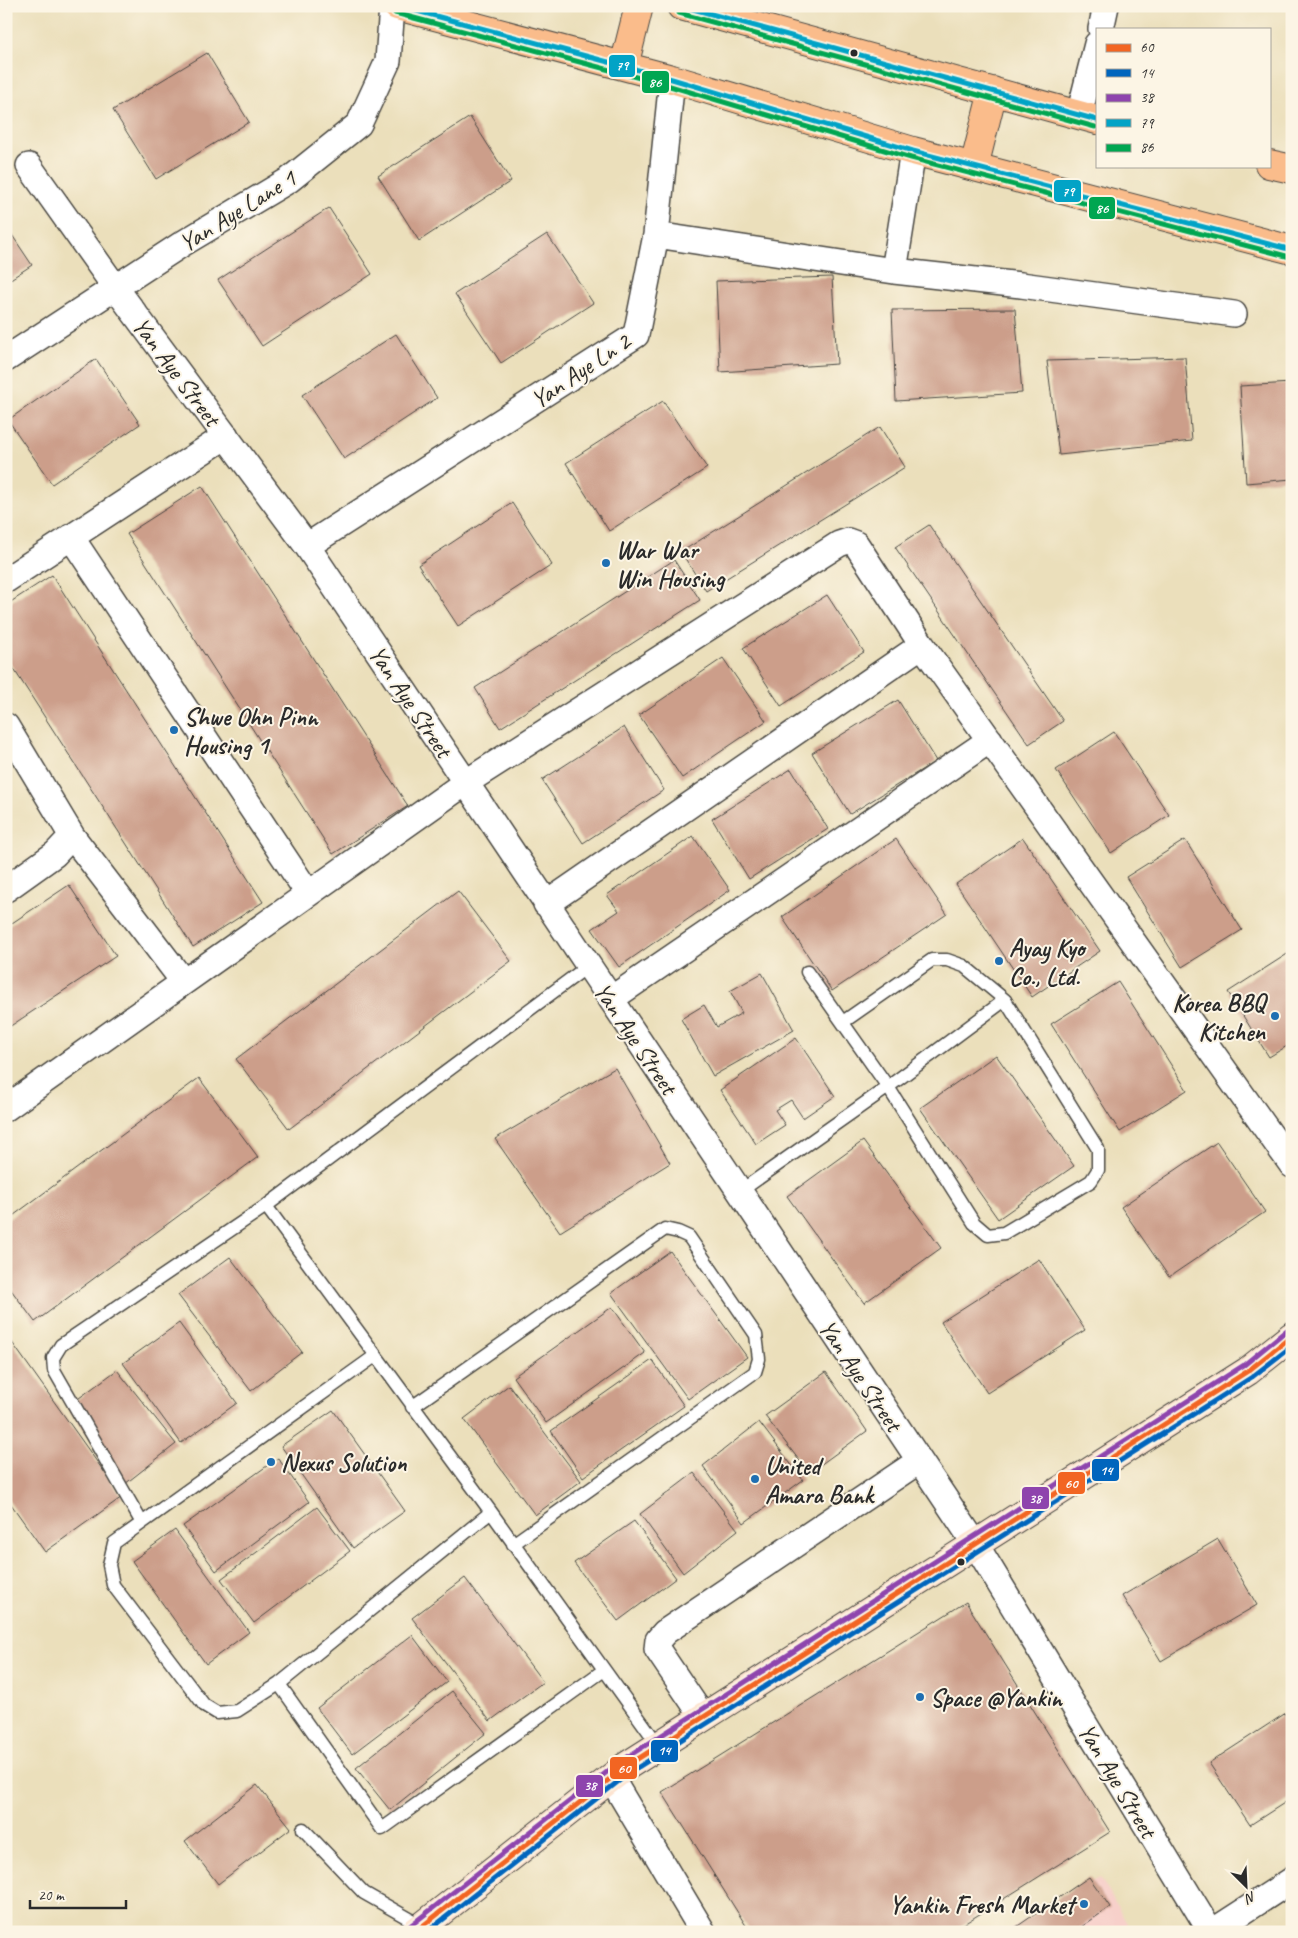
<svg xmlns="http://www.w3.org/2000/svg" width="1298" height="1938" font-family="Caveat,sans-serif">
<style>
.built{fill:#f7d0ca}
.building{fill:#cc9e8a}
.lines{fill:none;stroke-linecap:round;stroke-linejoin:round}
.lane-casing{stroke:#484641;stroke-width:15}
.street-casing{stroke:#484641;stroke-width:28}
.secondary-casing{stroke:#484641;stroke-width:30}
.primary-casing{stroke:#484641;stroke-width:30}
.lane{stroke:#fff;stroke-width:12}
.street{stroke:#fff;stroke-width:25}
.secondary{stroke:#fde4d1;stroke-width:28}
.primary{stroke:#fabc8b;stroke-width:28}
.bus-1-casing{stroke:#fcf5e5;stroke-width:9}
.bus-2-casing{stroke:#fcf5e5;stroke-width:9}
.bus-3-casing{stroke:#fcf5e5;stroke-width:9}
.bus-4-casing{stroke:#fcf5e5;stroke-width:9}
.bus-5-casing{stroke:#fcf5e5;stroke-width:9}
.bus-1{stroke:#f26522;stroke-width:5}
.bus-2{stroke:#0065bd;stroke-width:5}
.bus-3{stroke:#8e44ad;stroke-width:5}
.bus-4{stroke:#02a3c6;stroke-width:5}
.bus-5{stroke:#00a651;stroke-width:5}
.bus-dot{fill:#2b2b2b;stroke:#fcf5e5;stroke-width:2}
.poi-dot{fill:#1f6fb2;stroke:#fcf5e5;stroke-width:2}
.labels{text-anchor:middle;stroke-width:4;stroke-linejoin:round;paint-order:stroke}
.street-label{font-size:25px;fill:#2b2b2b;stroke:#fcf5e5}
.poi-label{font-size:25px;font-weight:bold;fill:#2b2b2b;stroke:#fcf5e5;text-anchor:start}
.line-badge{stroke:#fcf5e5;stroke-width:2}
.badge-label{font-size:14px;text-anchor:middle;font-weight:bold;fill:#fff}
</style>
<rect width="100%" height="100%" fill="#fcf5e5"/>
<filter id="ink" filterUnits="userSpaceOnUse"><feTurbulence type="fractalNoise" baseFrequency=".02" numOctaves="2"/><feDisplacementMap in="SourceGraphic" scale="10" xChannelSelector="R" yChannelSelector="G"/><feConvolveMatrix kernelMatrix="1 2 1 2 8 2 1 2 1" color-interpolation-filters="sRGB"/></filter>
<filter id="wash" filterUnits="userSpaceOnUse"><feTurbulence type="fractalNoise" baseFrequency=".0096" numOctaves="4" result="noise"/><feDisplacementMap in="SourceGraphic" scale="20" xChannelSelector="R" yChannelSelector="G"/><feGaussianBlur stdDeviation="1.12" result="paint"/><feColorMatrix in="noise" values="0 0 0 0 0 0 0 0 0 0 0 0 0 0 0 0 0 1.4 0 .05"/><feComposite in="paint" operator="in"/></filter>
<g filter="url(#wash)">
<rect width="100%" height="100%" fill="#ebdfbb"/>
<path class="built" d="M 1100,1877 L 1132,1932 L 1005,1932 Z"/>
<g id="blocks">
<path class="building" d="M 207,53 L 249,122 L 156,179 L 113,110 Z
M 470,117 L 511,181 L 419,241 L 378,176 Z
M 329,208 L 372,274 L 262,346 L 218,280 Z
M 6,226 L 32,265 L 6,282 Z
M 547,234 L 593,303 L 501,363 L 455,294 Z
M 832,277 L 837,364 L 720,372 L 716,281 Z
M 1015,309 L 1022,393 L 896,401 L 892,310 Z
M 396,334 L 437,398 L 344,459 L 302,395 Z
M 1185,357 L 1192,441 L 1059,455 L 1047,361 Z
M 96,359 L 140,424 L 52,484 L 8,420 Z
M 1292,383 L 1292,479 L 1246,483 L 1240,386 Z
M 663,401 L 707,468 L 609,531 L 566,463 Z
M 880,427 L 905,467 L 706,591 L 681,552 Z
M 202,486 L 408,806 L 333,854 L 127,534 Z
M 512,503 L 552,565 L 458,626 L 418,565 Z
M 929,525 L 1063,721 L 1029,744 L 895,547 Z
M 674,560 L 700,600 L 500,728 L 475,688 Z
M 52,575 L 263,902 L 193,947 L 6,657 L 6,605 Z
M 827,595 L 864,652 L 781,706 L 743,648 Z
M 723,658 L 766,721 L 682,778 L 639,715 Z
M 898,700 L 936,761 L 850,814 L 812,753 Z
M 624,727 L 664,790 L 583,843 L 542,780 Z
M 1114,732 L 1169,815 L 1111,853 L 1056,770 Z
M 791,769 L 828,829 L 749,879 L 712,819 Z
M 693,836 L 730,890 L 619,967 L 592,929 L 619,911 L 607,895 Z
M 1023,838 L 1100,951 L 1032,997 L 956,884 Z
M 896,839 L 947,914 L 832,991 L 782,917 Z
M 1185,840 L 1242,930 L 1182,967 L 1126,877 Z
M 69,885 L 116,956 L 6,1029 L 6,927 Z
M 458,891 L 511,961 L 289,1129 L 236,1059 Z
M 1292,951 L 1292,1043 L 1269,1057 L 1228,992 Z
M 762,973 L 794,1030 L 713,1076 L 681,1019 L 704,1005 L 717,1027 L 742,1013 L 730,991 Z
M 1118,982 L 1187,1090 L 1120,1132 L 1051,1024 Z
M 796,1038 L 835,1096 L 803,1118 L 791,1100 L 775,1110 L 785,1125 L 756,1144 L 720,1090 Z
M 996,1055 L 1074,1166 L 998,1219 L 920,1108 Z
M 615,1068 L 670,1163 L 560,1232 L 495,1139 Z
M 199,1078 L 258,1157 L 35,1322 L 6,1283 L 6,1221 Z
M 863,1141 L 941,1248 L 864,1303 L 787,1196 Z
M 1217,1142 L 1265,1212 L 1169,1277 L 1121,1207 Z
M 670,1251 L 747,1357 L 688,1399 L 611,1293 Z
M 230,1257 L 302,1352 L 251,1391 L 178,1295 Z
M 1039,1259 L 1085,1330 L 987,1393 L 941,1322 Z
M 612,1307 L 645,1353 L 546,1423 L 513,1377 Z
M 179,1323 L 237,1403 L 181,1443 L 123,1363 Z
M 6,1334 L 122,1497 L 45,1552 L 6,1497 Z
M 652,1360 L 684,1406 L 583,1477 L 551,1431 Z
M 117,1370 L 176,1444 L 125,1484 L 67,1407 Z
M 826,1372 L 867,1431 L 809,1473 L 765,1416 Z
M 509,1385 L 581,1481 L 535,1515 L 464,1419 Z
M 333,1410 L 405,1511 L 353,1548 L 281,1446 Z
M 759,1422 L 803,1480 L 744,1523 L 703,1466 Z
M 278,1458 L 309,1502 L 216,1571 L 183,1526 Z
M 694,1473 L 738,1530 L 683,1573 L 640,1514 Z
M 317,1507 L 350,1551 L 254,1623 L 221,1579 Z
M 634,1521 L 676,1578 L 618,1621 L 574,1563 Z
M 175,1530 L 249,1632 L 206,1664 L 132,1561 Z
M 1218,1539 L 1257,1605 L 1161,1661 L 1122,1596 Z
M 465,1578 L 543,1682 L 490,1721 L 412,1618 Z
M 966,1602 L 1110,1832 L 951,1932 L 750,1932 L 662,1792 Z
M 412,1635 L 447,1682 L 352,1754 L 317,1708 Z
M 452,1691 L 486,1733 L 390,1810 L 356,1768 Z
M 1292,1709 L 1292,1798 L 1250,1825 L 1209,1763 Z
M 257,1785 L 291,1828 L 218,1884 L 185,1841 Z
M 1089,1877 L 1110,1907 L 1074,1932 L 1009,1932 Z"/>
</g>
</g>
<g filter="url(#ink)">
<use href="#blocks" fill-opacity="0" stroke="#484641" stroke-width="1"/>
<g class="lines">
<g class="lane-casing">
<path id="lane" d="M 843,1022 L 932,960 L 947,960 L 964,966 L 1005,1000
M 739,1192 L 888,1087 L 1005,1000 L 1098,1149 L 1098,1170 L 1091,1181 L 1004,1233 L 988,1235 L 974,1223 L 888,1087 L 807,972
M 266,1206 L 491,1512 L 659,1746
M 375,1356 L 114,1543 L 109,1565 L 113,1585 L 204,1705 L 217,1713 L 237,1711 L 279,1684 L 491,1512
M 412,1407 L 665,1229 L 678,1232 L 689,1237 L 756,1335 L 759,1359 L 755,1372 L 513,1544
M 142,1523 L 54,1370 L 53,1358 L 61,1345 L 266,1206 L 588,966
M 279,1684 L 382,1829 L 604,1670
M 303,1829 L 364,1893 L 422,1926"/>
</g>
<g class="street-casing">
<path id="street" d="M 1101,29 L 1106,6
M 1079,115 L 1097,44
M 29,166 L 115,287 L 307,546 L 611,999 L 976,1545 L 1211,1932
M 656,235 L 894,271 L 1021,285 L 1234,314
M 894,271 L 913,151
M 6,359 L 182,244 L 289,180 L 359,124 L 388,61 L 392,6
M 71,537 L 308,893
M 307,546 L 636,335 L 656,235 L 672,79
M 6,580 L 226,436
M 6,726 L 72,836 L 183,981
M 6,889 L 55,854 L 72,836
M 546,904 L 922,645
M 611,999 L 990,740
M 6,1108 L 465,783 L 839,544 L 848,541 L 856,544 L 922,645 L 1292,1165
M 703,1717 L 657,1649 L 658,1640 L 665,1632 L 919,1461
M 611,1778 L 703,1932
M 1212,1932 L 1292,1880"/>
</g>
<g class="secondary-casing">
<path id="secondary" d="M 415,1932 L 625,1767 L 1248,1371 L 1292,1336"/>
</g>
<g class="primary-casing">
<path id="primary" d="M 397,6 L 672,79 L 913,151 L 1292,250
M 681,6 L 1097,120
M 624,66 L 639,6
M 1269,164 L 1292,169
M 974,167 L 993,91"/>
</g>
<use href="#lane" class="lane"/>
<use href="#street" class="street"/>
<use href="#secondary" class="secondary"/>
<use href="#primary" class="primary"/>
<g class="bus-1-casing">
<path id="bus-1" d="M 415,1932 L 625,1767 L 1248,1371 L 1292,1336"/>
</g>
<g class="bus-2-casing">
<path id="bus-2" d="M 427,1932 L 629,1773 L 1252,1377 L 1292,1346"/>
</g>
<g class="bus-3-casing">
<path id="bus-3" d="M 410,1926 L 621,1761 L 1244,1365 L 1287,1330"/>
</g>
<g class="bus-4-casing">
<path id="bus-4" d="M 398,6 L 672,79 L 913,151 L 1292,250
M 682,6 L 1097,120"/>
</g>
<g class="bus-5-casing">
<path id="bus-5" d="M 395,13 L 670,86 L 911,158 L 1290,257
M 679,13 L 1095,127"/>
</g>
<use href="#bus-1" class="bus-1"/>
<use href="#bus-2" class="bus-2"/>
<use href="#bus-3" class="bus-3"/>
<use href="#bus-4" class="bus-4"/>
<use href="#bus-5" class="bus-5"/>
</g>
</g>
<g class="bus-dot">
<circle cx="854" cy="53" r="4.5"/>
<circle cx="961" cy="1562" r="4.5"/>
</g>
<g class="poi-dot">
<circle cx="606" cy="563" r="5"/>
<circle cx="174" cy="730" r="5"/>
<circle cx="999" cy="961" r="5"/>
<circle cx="1275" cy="1016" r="5"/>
<circle cx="271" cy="1462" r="5"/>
<circle cx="755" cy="1479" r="5"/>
<circle cx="920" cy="1697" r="5"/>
<circle cx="1084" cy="1904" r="5"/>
</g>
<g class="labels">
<g class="street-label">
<text transform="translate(237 210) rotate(-32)" y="9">Yan Aye Lane 1</text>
<text transform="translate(580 370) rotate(-34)" y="9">Yan Aye Ln 2</text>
<text transform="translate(177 371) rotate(53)" y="9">Yan Aye Street</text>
<text transform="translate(411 701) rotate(56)" y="9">Yan Aye Street</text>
<text transform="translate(636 1038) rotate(56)" y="9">Yan Aye Street</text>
<text transform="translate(861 1375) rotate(56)" y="9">Yan Aye Street</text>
<text transform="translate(1118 1780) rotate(59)" y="9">Yan Aye Street</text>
</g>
<g class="poi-label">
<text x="616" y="558">War War<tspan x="616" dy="29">Win Housing</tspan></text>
<text x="184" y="725">Shwe Ohn Pinn<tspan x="184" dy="29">Housing 1</tspan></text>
<text x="1009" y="956">Ayay Kyo<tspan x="1009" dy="29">Co., Ltd.</tspan></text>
<text x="1265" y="1011" text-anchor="end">Korea BBQ<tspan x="1265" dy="29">Kitchen</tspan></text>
<text x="281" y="1471">Nexus Solution</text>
<text x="765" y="1474">United<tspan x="765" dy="29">Amara Bank</tspan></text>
<text x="930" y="1706">Space @Yankin</text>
<text x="1074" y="1913" text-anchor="end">Yankin Fresh Market</text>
</g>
</g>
<g class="line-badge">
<rect x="608" y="54" width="28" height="24" rx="5" fill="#02a3c6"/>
<rect x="641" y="70" width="29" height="24" rx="5" fill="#00a651"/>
<rect x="1053" y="179" width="29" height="24" rx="5" fill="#02a3c6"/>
<rect x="1088" y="196" width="28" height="24" rx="5" fill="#00a651"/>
<rect x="1091" y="1458" width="29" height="24" rx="5" fill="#0065bd"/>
<rect x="1057" y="1471" width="29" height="24" rx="5" fill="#f26522"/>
<rect x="1021" y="1486" width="29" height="24" rx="5" fill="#8e44ad"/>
<rect x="650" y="1739" width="29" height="24" rx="5" fill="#0065bd"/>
<rect x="609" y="1756" width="29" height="24" rx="5" fill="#f26522"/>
<rect x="575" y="1774" width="29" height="24" rx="5" fill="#8e44ad"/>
</g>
<g class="badge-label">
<text x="622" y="70">79</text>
<text x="655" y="87">86</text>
<text x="1068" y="196">79</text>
<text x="1102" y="213">86</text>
<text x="1106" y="1475">14</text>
<text x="1071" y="1488">60</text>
<text x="1035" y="1503">38</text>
<text x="664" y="1755">14</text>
<text x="624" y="1773">60</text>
<text x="590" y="1790">38</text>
</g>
<rect width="1298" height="1938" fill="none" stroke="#fcf5e5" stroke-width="25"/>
<rect x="1096" y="28" width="175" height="140" fill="#fcf5e5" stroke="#a8a49b"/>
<rect x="1106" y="44" width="25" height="8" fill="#f26522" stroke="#a8a49b"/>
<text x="1140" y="52" font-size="15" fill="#2b2b2b">60</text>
<rect x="1106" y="69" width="25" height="8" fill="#0065bd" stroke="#a8a49b"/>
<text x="1140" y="78" font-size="15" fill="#2b2b2b">14</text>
<rect x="1106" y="94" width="25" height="8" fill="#8e44ad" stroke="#a8a49b"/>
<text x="1140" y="102" font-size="15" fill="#2b2b2b">38</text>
<rect x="1106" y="119" width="25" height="8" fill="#02a3c6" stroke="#a8a49b"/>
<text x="1140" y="128" font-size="15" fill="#2b2b2b">79</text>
<rect x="1106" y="144" width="25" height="8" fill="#00a651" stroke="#a8a49b"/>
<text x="1140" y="152" font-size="15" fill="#2b2b2b">86</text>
<g transform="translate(1246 1886) rotate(156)" stroke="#fcf5e5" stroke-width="4" paint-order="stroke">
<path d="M0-4L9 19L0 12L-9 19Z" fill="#2b2b2b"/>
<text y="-8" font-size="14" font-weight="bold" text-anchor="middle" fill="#2b2b2b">N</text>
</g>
<path d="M30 1900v8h96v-8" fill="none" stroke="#2b2b2b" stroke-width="2.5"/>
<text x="38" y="1900" font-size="15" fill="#2b2b2b" stroke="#fcf5e5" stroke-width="4" paint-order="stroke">20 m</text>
</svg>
